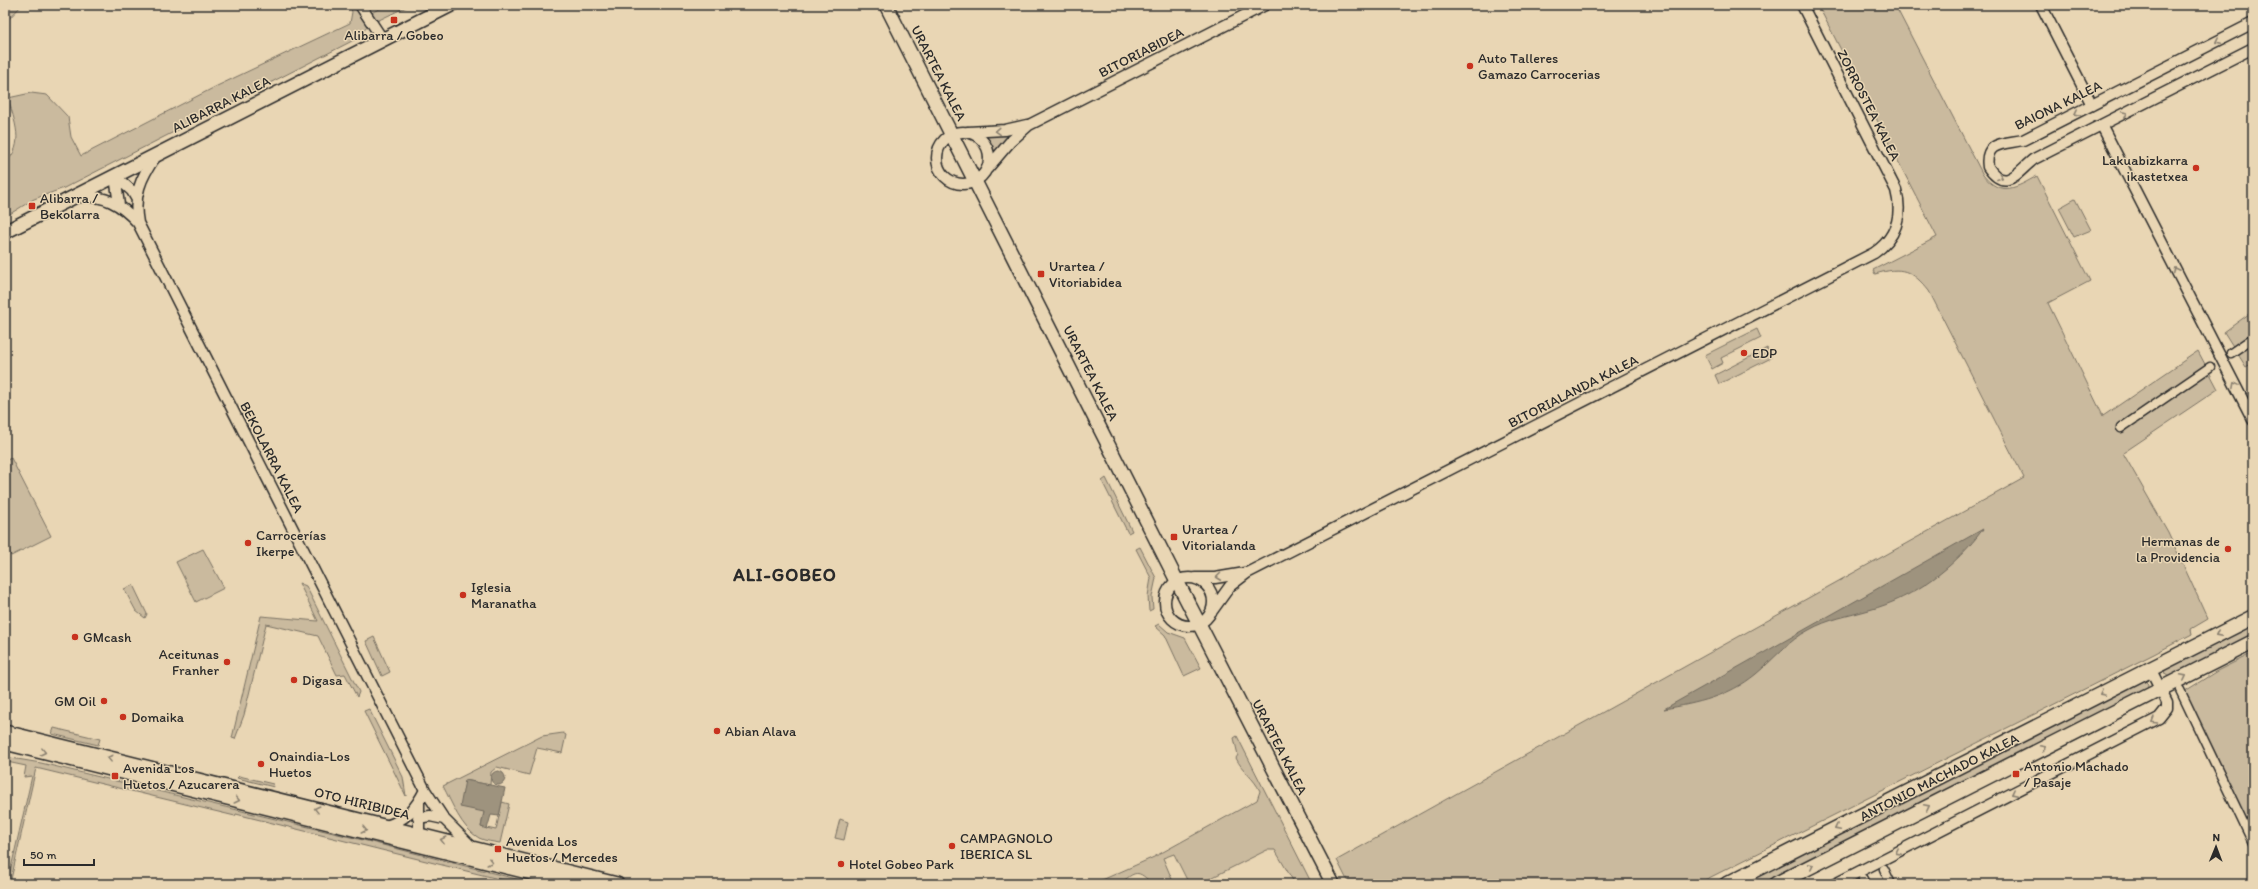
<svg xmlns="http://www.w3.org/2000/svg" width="2258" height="889" font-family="Itim,sans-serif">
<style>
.green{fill:#caba9e;stroke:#7a7264}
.water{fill:#9e937e;stroke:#70695d}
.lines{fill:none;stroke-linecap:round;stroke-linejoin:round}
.pedestrian-casing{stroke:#2b2b2b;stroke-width:11}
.minor-casing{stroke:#2b2b2b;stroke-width:13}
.tertiary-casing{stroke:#2b2b2b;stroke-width:16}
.secondary-casing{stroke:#2b2b2b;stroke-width:17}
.pedestrian{stroke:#e9d6b4;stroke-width:8}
.minor{stroke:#e9d6b4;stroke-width:10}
.tertiary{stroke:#e9d6b4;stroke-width:13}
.secondary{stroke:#e9d6b4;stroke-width:14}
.oneway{stroke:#8a8070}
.poi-dot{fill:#c8321e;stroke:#e9d6b4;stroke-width:1.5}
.labels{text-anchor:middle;stroke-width:3;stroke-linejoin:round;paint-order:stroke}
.poi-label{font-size:14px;fill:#2b2b2b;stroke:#e9d6b4;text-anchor:start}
.street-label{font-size:14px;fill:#2b2b2b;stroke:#e9d6b4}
.district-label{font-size:18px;font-weight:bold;letter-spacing:1px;fill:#2b2b2b;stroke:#e9d6b4}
</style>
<rect width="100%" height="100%" fill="#e9d6b4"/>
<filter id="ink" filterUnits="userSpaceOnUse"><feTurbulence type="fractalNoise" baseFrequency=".025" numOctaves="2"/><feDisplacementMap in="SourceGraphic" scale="8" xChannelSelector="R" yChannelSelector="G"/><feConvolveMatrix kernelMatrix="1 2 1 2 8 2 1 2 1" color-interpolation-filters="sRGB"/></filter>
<g filter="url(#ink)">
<path class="green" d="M 5,5 L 22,5 L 5,23 Z
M 350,5 L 355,5 L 369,25 L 356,39 L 64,188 L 34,199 L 5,217 L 5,163 C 26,145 14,121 8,98 L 31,93 L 47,95 L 68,117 L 71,137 L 81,156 L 217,86 L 350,23 L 352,12 Z
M 387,5 L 410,5 L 377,21 L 371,13 Z
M 1818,5 L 1895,5 L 1983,175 C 2001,198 2017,187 2037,176 L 2090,281 L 2048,303 L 2103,416 L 2198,351 L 2218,389 L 2123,453 L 2168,532 L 2208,619 L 2191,629 L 2192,634 L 2154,654 L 1697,884 L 1349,884 L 1337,860 L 2024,478 L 1929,291 C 1912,270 1902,266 1875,274 L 1873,270 L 1937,237 Z
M 1016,131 L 994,155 L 990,142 L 984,134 Z
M 2075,199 L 2091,230 L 2074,237 L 2059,208 Z
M 2253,311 L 2253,363 L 2246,367 L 2224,332 Z
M 1757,329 L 1761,338 L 1721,358 L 1723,363 L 1712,369 L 1705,355 Z
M 1767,348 L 1771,358 L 1719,384 L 1715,375 Z
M 11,458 L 51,536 L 11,556 L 5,538 L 5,461 Z
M 1106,478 L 1132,531 L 1128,533 L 1102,481 Z
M 1140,547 L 1156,578 L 1152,597 L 1153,609 L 1149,611 L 1148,596 L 1151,578 L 1136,549 Z
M 203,549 L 224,588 L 196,602 L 176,562 Z
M 299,583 L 306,586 L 359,692 L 357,697 L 345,674 L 337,675 L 318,636 L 266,624 L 244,715 L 235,739 L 232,738 L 261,616 L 318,621 Z
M 133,585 L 147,614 L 145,618 L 136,611 L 124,589 Z
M 2253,621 L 2253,637 L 2169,677 L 2165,674 L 2164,670 Z
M 1159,624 L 1168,632 L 1185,638 L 1201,668 L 1184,676 L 1165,635 L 1155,626 Z
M 374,637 L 390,672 L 382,676 L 366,641 Z
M 2253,653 L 2253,843 L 2182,693 L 2217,671 Z
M 2143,679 L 2148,684 L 2147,690 L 1766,884 L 1736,884 Z
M 369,709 L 403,777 L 406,796 L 364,711 Z
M 54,728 L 100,739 L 98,745 L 52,734 Z
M 563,733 L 566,735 L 562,753 L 537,748 L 529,775 L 497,767 L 491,772 L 490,785 L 465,780 L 484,812 L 481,827 L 496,830 L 502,802 L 509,804 L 500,843 C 494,842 485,841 479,838 C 461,828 452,803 443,786 L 542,736 Z
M 1237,736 L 1312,884 L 1295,884 L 1275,850 L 1267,850 L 1199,884 L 1188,882 L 1174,854 L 1163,858 L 1174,884 L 1152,884 C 1138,869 1135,871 1120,884 L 1093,884 L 1154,857 L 1257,800 L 1260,791 C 1254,778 1242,771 1236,758 L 1238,755 L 1234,738 Z
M 5,757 L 41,763 L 367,841 L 536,884 L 519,884 L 236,814 L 235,816 L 36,768 L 10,884 L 5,884 L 8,881 L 32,776 L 24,777 L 26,766 L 7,762 L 5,768 Z
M 239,776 L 273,784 L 274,787 L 237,778 Z
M 840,819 L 848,822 L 844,840 L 835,838 Z"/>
<path class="water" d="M 1983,529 C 1956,566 1915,598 1869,610 C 1849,616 1828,619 1809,630 C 1789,640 1773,660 1756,674 C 1728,697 1698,703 1664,709 Z
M491 778a7 7 0 1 1 14 0a7 7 0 1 1-14 0Z
M 465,780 L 505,788 L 499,816 L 491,815 L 487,829 L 481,827 L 484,812 L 460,807 Z"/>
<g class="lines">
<g class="pedestrian-casing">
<path id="pedestrian" d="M 2231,353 L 2253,338
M 2121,428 L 2210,367
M 2180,690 L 2253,843
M 1884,869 L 1891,884
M 1863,879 L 1865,884"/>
</g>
<g class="minor-casing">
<path id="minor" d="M 360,5 L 383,40
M 2041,5 L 2092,105
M 2253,23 L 2023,140 C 2005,144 1984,141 1988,167 C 2006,194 2018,171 2034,159 L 2253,48
M 2102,126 L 2253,420
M 968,132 L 1005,130 L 1027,125
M937 158a26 26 0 1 1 52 0a26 26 0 1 1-52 0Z
M 987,169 L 1010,142 L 1029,125 L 1265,5
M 115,176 L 132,191 L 136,198
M 115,176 L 119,205
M 78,197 C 104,194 121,204 138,223 L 425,790 L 444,819 L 473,848
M 138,223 C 133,196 140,178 156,156
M1165 602a24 24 0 1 1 48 0a24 24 0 1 1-48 0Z
M 1195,578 L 1215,578 L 1245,573
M 1212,611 L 1230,586 L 1247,573 L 1874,253 C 1896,238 1903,216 1896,190 L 1802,5
M 419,801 L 419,829 L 421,841
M 418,818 L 430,816 L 444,819
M 386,826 C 406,820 416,808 425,790
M 1835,884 L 2159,718 L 2167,708 L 2167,702 L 2150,668"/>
</g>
<g class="tertiary-casing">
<path id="tertiary" d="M 886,5 L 1177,581 L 1333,884
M 5,232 L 451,5
M 5,732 L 617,884
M 5,743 L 576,884"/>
</g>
<g class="secondary-casing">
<path id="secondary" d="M 1727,884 L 2253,617
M 1776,884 L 2253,642"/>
</g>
<use href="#pedestrian" class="pedestrian"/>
<use href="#minor" class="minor"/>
<use href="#tertiary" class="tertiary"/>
<use href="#secondary" class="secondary"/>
</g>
<defs><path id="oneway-chevron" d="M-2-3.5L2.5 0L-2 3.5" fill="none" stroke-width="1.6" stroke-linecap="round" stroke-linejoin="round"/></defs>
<g class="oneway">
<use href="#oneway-chevron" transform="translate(2218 41) rotate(153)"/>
<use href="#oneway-chevron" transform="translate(2077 113) rotate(153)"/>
<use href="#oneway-chevron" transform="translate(2125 114) rotate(-27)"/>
<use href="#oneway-chevron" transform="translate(998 131) rotate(177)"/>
<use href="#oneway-chevron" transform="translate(2000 177) rotate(20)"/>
<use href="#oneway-chevron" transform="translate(2176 270) rotate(-117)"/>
<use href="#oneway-chevron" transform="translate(2235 385) rotate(-118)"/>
<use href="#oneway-chevron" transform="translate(1219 577) rotate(173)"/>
<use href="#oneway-chevron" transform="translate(2218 634) rotate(153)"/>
<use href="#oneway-chevron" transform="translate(2184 677) rotate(-27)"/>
<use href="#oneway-chevron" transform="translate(2102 693) rotate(153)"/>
<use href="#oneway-chevron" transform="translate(2154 721) rotate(149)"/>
<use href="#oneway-chevron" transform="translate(2043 748) rotate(-27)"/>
<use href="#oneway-chevron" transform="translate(43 752) rotate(14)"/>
<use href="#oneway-chevron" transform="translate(110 758) rotate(-166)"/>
<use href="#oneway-chevron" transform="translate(2014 793) rotate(153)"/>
<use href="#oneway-chevron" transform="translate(237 800) rotate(14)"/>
<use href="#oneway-chevron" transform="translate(1927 807) rotate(-27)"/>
<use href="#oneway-chevron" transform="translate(317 809) rotate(-166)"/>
<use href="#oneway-chevron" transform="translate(1837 828) rotate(153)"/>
<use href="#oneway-chevron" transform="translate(364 830) rotate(14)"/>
<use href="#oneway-chevron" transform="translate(443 840) rotate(-166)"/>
<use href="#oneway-chevron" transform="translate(1898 852) rotate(153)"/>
<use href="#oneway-chevron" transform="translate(490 862) rotate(14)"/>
<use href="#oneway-chevron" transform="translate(1811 866) rotate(-27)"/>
</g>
</g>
<g class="poi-dot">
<rect x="390" y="16" width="8" height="8" rx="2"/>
<circle cx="1470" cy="66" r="4"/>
<circle cx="2196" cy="168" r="4"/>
<rect x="28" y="202" width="8" height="8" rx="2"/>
<rect x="1037" y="270" width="8" height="8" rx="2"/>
<circle cx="1744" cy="353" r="4"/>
<rect x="1170" y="533" width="8" height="8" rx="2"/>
<circle cx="248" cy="543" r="4"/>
<circle cx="2228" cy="549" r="4"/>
<circle cx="463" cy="595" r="4"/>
<circle cx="75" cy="637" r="4"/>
<circle cx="227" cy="662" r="4"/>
<circle cx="294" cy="680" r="4"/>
<circle cx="104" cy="701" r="4"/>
<circle cx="123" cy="717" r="4"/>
<circle cx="717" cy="731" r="4"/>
<circle cx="261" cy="764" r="4"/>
<rect x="2012" y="770" width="8" height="8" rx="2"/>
<rect x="111" y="772" width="8" height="8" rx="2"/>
<circle cx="952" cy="846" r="4"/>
<rect x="494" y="845" width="8" height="8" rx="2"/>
<circle cx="841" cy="864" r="4"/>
</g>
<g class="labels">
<g class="poi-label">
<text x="394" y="40" text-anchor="middle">Alibarra / Gobeo</text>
<text x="1478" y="63">Auto Talleres<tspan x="1478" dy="16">Gamazo Carrocerias</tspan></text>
<text x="2188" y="165" text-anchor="end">Lakuabizkarra<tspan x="2188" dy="16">ikastetxea</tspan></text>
<text x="40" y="203">Alibarra /<tspan x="40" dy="16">Bekolarra</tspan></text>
<text x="1049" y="271">Urartea /<tspan x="1049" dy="16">Vitoriabidea</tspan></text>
<text x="1752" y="358">EDP</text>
<text x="1182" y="534">Urartea /<tspan x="1182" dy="16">Vitorialanda</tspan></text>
<text x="256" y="540">Carrocerías<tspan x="256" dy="16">Ikerpe</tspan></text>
<text x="2220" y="546" text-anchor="end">Hermanas de<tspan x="2220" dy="16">la Providencia</tspan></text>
<text x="471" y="592">Iglesia<tspan x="471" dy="16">Maranatha</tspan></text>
<text x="83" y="642">GMcash</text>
<text x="219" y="659" text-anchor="end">Aceitunas<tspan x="219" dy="16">Franher</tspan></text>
<text x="302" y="685">Digasa</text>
<text x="96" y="706" text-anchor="end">GM Oil</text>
<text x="131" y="722">Domaika</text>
<text x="725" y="736">Abian Alava</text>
<text x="269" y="761">Onaindia-Los<tspan x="269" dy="16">Huetos</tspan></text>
<text x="2024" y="771">Antonio Machado<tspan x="2024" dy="16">/ Pasaje</tspan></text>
<text x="123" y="773">Avenida Los<tspan x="123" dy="16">Huetos / Azucarera</tspan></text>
<text x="960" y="843">CAMPAGNOLO<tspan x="960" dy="16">IBERICA SL</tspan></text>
<text x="506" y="846">Avenida Los<tspan x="506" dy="16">Huetos / Mercedes</tspan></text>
<text x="849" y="869">Hotel Gobeo Park</text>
</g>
<g class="street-label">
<text transform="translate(1141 52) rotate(-27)" y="5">BITORIABIDEA</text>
<text transform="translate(939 73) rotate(63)" y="5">URARTEA KALEA</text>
<text transform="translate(221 104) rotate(-27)" y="5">ALIBARRA KALEA</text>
<text transform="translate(1869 105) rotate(63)" y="5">ZORROSTEA KALEA</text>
<text transform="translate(2058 105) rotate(-26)" y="5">BAIONA KALEA</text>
<text transform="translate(1091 373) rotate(63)" y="5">URARTEA KALEA</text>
<text transform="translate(1573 391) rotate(-27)" y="5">BITORIALANDA KALEA</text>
<text transform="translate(272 457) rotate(63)" y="5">BEKOLARRA KALEA</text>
<text transform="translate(1280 747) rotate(63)" y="5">URARTEA KALEA</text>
<text transform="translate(1939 777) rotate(-27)" y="5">ANTONIO MACHADO KALEA</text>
<text transform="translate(362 803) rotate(14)" y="5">OTO HIRIBIDEA</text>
</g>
<g class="district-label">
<text x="785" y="581">ALI-GOBEO</text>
</g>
</g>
<rect width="2258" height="889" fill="none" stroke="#e9d6b4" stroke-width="20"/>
<rect x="10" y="10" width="2238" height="869" fill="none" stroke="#2b2b2b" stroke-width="1.5" filter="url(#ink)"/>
<g transform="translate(2216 847) rotate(1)" stroke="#e9d6b4" stroke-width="3" paint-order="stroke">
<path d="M0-3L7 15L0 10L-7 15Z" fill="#2b2b2b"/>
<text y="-6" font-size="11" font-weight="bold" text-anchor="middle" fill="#2b2b2b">N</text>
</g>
<path d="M24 859v6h70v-6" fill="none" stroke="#2b2b2b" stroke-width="2"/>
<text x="30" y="859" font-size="12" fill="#2b2b2b" stroke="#e9d6b4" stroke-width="3" paint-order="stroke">50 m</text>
</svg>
